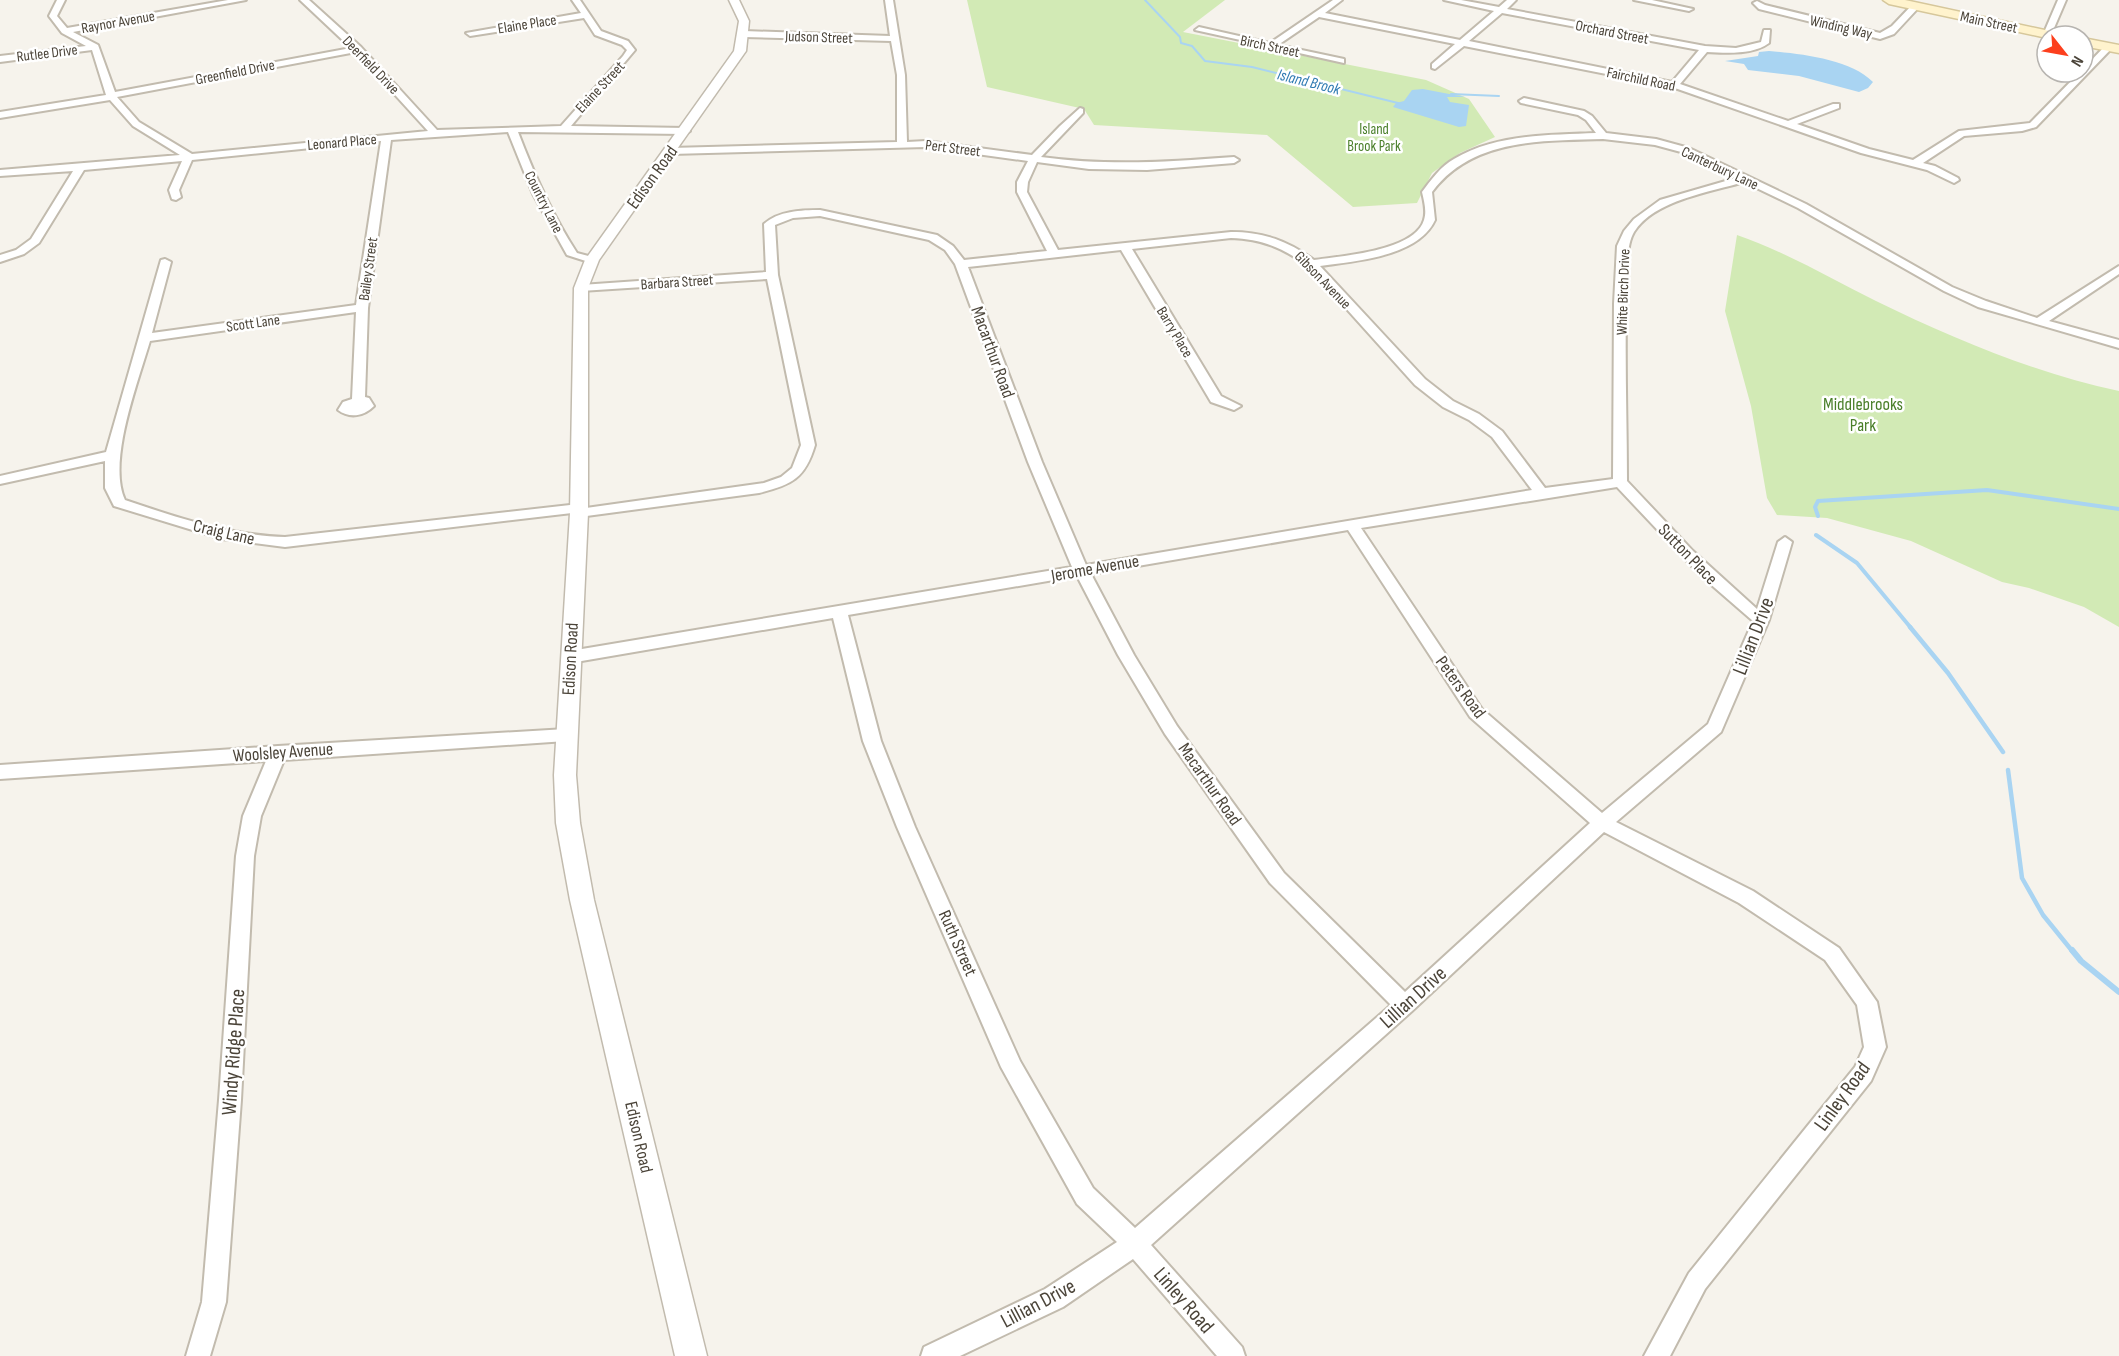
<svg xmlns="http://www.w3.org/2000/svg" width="2119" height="1356" font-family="'Sofia Sans Condensed',sans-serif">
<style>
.green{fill:#d2eab5}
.water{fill:#a9d4f2}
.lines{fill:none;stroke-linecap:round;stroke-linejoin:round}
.stream-far3{stroke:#a9d4f2;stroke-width:2}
.stream-far2{stroke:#a9d4f2;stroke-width:4}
.stream-far1{stroke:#a9d4f2;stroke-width:4.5}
.stream{stroke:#a9d4f2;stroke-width:6}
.minor-casing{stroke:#c2bbae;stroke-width:4}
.tertiary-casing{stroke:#c2bbae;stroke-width:3}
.secondary-casing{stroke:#d6c79b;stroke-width:3}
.minor{fill:#fff;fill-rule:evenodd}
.tertiary{fill:#fff;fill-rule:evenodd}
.secondary{fill:#fff3cd;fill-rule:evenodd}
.labels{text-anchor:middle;stroke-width:5;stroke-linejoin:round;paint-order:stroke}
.far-street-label{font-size:15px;fill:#4b4439;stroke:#fff}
.far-park-label{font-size:15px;fill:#4a7f2a;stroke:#fff}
.far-water-label{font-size:16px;font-style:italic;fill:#2e7ab2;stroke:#fff}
.street-label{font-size:18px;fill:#4b4439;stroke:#fff}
.park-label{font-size:18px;fill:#4a7f2a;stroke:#fff}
.near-street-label{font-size:21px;fill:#4b4439;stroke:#fff}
</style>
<rect width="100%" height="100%" fill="#f6f3ec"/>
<path class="green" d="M 967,0 L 1225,0 L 1183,32 L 1426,80 L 1469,99 L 1495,137 L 1460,153 L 1432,173 L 1417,203 L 1353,207 L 1267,135 L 1094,125 L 1084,109 L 987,87 Z
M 1737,235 C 1786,252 1830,278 1876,301 C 1954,339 2035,373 2119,391 L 2119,627 L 2084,607 L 2029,588 L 2002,582 L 1911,541 L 1827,518 L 1777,515 L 1767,498 L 1751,406 L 1725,311 Z"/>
<path class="water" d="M 1769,51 C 1801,54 1850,59 1873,82 L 1868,88 L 1859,92 L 1799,76 L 1748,70 L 1744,64 L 1725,61 L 1758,56 L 1759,52 Z
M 1423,89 L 1465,97 L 1447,97 L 1450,102 L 1469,105 L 1466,126 L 1459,127 L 1393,107 L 1396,103 L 1404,101 L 1412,90 Z"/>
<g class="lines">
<path class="stream-far3" d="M 1145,0 L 1180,37 L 1181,43 L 1192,46 L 1205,61 L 1252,67 L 1402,104
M 1451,94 L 1499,96"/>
<path class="stream-far2" d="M 1818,516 L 1815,507 L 1818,501 L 1987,490 L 2119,509
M 1816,535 L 1857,563 L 1911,628"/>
<path class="stream-far1" d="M 1910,627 L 1948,673 L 2003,752
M 2008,770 L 2022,878 L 2043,915 L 2073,952"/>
<path class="stream" d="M 2072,950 L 2081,961 L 2119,992"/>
<g class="minor-casing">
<path id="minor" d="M 57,0 L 65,0 L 57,16 L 67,28 L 228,0 L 246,0 L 73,32 L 98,45 L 115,92 L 351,48 L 300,0 L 309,0 L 361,47 L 437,130 L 561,126 L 623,56 L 627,50 L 622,45 L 595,35 L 584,18 L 470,36 L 466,33 L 581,13 L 572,0 L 580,0 L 601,31 L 628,41 L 635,50 L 571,126 L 685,128 L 690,131 L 685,134 L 518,132 C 534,174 552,215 577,253 L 596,258 L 598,260 L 592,263 L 567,255 L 533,194 L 508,132 L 391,140 L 368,308 L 365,397 L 369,398 L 374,406 C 364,416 350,419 338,410 L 343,402 L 352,399 L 356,312 L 150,341 C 138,382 107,462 125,500 C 178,518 229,535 285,537 L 579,504 L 586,508 L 764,483 L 781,477 L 792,468 L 801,445 L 767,279 L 581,291 L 575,288 L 581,285 L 766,272 L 764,224 C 778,211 801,210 820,210 L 937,235 L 953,246 L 964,260 L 1047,251 L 1017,192 L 1017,182 L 1028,161 L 926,147 L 671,154 L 666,151 L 671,148 L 897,142 L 897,75 L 891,41 L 744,37 L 740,34 L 744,31 L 890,36 L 885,0 L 893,0 L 905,75 L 907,142 L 926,141 L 1032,155 L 1060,126 L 1080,108 L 1083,109 L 1083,113 L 1041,157 C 1109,166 1166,162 1234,157 L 1239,160 L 1234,163 L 1147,170 L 1089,169 L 1037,162 L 1028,182 L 1027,192 L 1058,250 L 1231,232 C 1264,232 1288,241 1314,260 C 1341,256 1415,251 1424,220 C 1427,211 1424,201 1422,192 C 1431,180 1441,166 1454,159 C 1496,134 1550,135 1596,133 L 1586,120 L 1578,115 L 1521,103 L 1519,101 L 1524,98 L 1584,111 L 1592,116 L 1606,133 L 1656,139 L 1689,148 L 1806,204 L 1952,287 L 1986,301 L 2037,318 L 2119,266 L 2119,274 L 2049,321 L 2119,340 L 2119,348 L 1978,307 L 1944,291 L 1798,208 L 1744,182 C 1711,192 1654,200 1634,232 C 1626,246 1628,265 1627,281 C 1624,347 1627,415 1627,481 L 1693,551 L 1757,609 L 1778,542 L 1785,537 L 1792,542 L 1769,620 L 1721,732 L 1616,822 L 1753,891 L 1839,948 L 1877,1002 L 1886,1047 L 1871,1081 L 1705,1289 L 1670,1356 L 1644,1356 L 1689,1273 L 1855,1067 L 1864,1047 L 1857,1005 L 1825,960 L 1739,903 L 1604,832 L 1412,1011 L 1151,1245 L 1242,1347 L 1245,1356 L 1217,1356 L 1133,1259 L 1063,1307 L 960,1356 L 921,1356 L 924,1347 L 1045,1289 L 1117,1242 L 1077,1204 L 1001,1067 L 897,827 L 863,741 L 833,618 L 570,663 L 564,661 L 562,657 L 564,653 L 570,651 L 1072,567 L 1028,462 L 955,264 L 945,250 L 929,240 L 820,216 L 793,218 L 775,225 L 778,275 L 815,445 C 805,479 791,485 759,493 L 579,517 L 572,513 L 285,547 L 222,539 L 114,506 L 105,488 L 105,461 L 0,484 L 0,476 L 106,452 L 161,260 L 165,259 L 171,262 L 152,333 L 356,305 L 381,141 L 192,160 L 179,190 L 181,197 L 176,200 L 172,199 L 169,190 L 182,161 L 84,170 L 39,243 L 24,254 L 0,262 L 0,255 L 16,250 L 31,239 L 73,171 L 0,176 L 0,170 L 180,155 L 133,126 L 110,100 L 0,118 L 0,112 L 106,95 L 92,50 L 0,62 L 0,56 L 86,46 L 62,33 L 49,16 ZM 356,52 L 428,131 L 192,154 L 139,122 L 117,97 ZM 1603,139 L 1655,145 L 1681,152 L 1736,178 L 1660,200 L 1634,219 L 1624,231 L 1617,246 L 1614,304 L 1613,479 L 1545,488 L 1502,431 L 1479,414 L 1453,401 L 1425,379 L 1320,266 C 1355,261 1418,257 1435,220 L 1432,192 C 1472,138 1542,141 1603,139 ZM 1231,238 C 1262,239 1283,248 1308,266 L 1415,385 L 1443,407 L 1469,420 L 1492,437 L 1532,490 L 1086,565 L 1042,462 L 968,267 L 1121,250 L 1211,402 L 1234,410 L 1241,406 L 1221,396 L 1132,249 ZM 1617,487 L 1700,575 L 1753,621 L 1708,724 L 1602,813 L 1482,709 L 1361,528 ZM 1348,530 L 1470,717 L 1590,823 L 1405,992 L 1284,873 L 1177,726 L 1134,655 L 1091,574 ZM 1077,576 L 1118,655 L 1165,734 L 1270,883 L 1391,1005 L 1135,1228 L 1093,1188 L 1020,1061 L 915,827 L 881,741 L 848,615 Z
M 1333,0 L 1342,0 L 1325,13 L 1460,40 L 1494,11 L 1444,0 L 1461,0 L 1499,7 L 1507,0 L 1516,0 L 1507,9 L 1705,46 L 1736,48 L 1761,42 L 1764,30 L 1770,30 L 1769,43 C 1753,55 1727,53 1707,52 L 1680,84 L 1788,121 L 1833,104 L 1839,104 L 1839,108 L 1797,124 L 1869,149 L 1913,160 L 1959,131 L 2030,123 L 2080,72 L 2083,72 L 2083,69 L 2106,45 L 2113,47 L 2036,127 L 2022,131 L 1964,136 L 1923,163 L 1935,166 L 1958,178 L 1959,180 L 1954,183 L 1927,170 L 1861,153 L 1672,87 L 1464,46 L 1435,69 L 1432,68 L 1432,64 L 1455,44 L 1319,17 L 1278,45 L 1344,59 L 1344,63 L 1195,30 L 1199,27 L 1270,43 ZM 1502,13 L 1699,50 L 1672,82 L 1469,41 Z
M 1634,0 L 1652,0 L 1693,9 L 1689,11 Z
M 2058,0 L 2066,0 L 2051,35 L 2044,37 L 2043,35 Z
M 1757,1 L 1765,5 L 1880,33 L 1892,26 L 1913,4 L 1920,6 L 1894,34 L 1880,39 L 1759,9 L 1753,3 Z
M 566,729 L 572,731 L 575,735 L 572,739 L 566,741 L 284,760 L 261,816 L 254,856 L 241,1100 L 226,1302 L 210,1356 L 186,1356 L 202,1302 L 219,1100 L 236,856 L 243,816 L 266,761 L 0,779 L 0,765 L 278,746 Z"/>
</g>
<g class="tertiary-casing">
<path id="tertiary" d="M 729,0 L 739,0 L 749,21 L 746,51 L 599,260 L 588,288 L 588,513 L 576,775 L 580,823 L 594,900 L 707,1356 L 675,1356 L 570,900 L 556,823 L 554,775 L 570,513 L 574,288 L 585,260 L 734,51 L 739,21 Z"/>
</g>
<g class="secondary-casing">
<path id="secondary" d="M 1883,0 L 1905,0 L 2054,32 L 2060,36 L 2047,36 L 2047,38 L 1889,4 Z
M 2083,38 L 2119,45 L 2119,53 L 2083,46 Z"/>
</g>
<use href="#minor" class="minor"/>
<use href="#tertiary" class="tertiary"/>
<use href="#secondary" class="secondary"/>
</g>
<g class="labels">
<g class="far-street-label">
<text transform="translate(118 22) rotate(-10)" y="5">Raynor Avenue</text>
<text transform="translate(1989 22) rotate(12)" y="5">Main Street</text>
<text transform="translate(527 24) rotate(-9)" y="5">Elaine Place</text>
<text transform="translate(1841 27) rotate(13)" y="5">Winding Way</text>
<text transform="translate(1612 32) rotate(11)" y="5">Orchard Street</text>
<text transform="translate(819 37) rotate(2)" y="5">Judson Street</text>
<text transform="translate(1270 46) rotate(12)" y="5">Birch Street</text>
<text transform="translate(47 53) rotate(-7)" y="5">Rutlee Drive</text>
<text transform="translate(371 65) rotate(46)" y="5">Deerfield Drive</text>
<text transform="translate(235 72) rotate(-11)" y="5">Greenfield Drive</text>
<text transform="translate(1641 79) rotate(12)" y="5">Fairchild Road</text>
<text transform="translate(600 87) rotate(-47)" y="5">Elaine Street</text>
<text transform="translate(342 142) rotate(-5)" y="5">Leonard Place</text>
<text transform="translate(953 148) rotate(7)" y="5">Pert Street</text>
<text transform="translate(1720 168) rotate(25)" y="5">Canterbury Lane</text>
<text transform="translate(544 202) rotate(63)" y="5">Country Lane</text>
<text transform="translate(368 269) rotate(-82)" y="5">Bailey Street</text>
<text transform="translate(1323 280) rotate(46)" y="5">Gibson Avenue</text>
<text transform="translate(677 282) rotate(-4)" y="5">Barbara Street</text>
<text transform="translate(1623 292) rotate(-88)" y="5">White Birch Drive</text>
<text transform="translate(253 323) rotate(-8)" y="5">Scott Lane</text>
<text transform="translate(1175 332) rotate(59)" y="5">Barry Place</text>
</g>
<g class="far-park-label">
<text x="1374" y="134">Island<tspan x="1374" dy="17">Brook Park</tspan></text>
</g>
<g class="far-water-label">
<text transform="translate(1309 81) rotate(14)" y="6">Island Brook</text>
</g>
<g class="street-label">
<text transform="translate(652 177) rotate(-54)" y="6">Edison Road</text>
<text transform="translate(993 352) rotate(70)" y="6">Macarthur Road</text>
<text transform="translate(224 532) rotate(13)" y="6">Craig Lane</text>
<text transform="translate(1688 554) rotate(46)" y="6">Sutton Place</text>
<text transform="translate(1095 568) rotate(-10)" y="6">Jerome Avenue</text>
<text transform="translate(570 659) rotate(-87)" y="6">Edison Road</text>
<text transform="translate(1461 687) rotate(54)" y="6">Peters Road</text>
<text transform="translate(283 752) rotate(-4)" y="6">Woolsley Avenue</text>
<text transform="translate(1210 784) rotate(55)" y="6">Macarthur Road</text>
<text transform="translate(958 943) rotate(66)" y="6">Ruth Street</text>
<text transform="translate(639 1137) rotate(77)" y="6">Edison Road</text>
</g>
<g class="park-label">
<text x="1863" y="410">Middlebrooks<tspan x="1863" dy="21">Park</tspan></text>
</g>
<g class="near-street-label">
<text transform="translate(1753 636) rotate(-69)" y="7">Lillian Drive</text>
<text transform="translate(1413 997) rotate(-42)" y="7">Lillian Drive</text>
<text transform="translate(233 1052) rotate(-86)" y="7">Windy Ridge Place</text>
<text transform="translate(1842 1096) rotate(-54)" y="7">Linley Road</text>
<text transform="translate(1184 1300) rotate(49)" y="7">Linley Road</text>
<text transform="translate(1038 1303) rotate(-28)" y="7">Lillian Drive</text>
</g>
</g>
<g transform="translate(2065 54) rotate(121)"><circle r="28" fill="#ffffff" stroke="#b7b4b0" stroke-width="1.5"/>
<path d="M0-4.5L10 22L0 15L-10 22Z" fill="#fc3f1d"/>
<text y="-9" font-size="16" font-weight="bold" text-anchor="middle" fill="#4b4439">N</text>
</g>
</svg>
